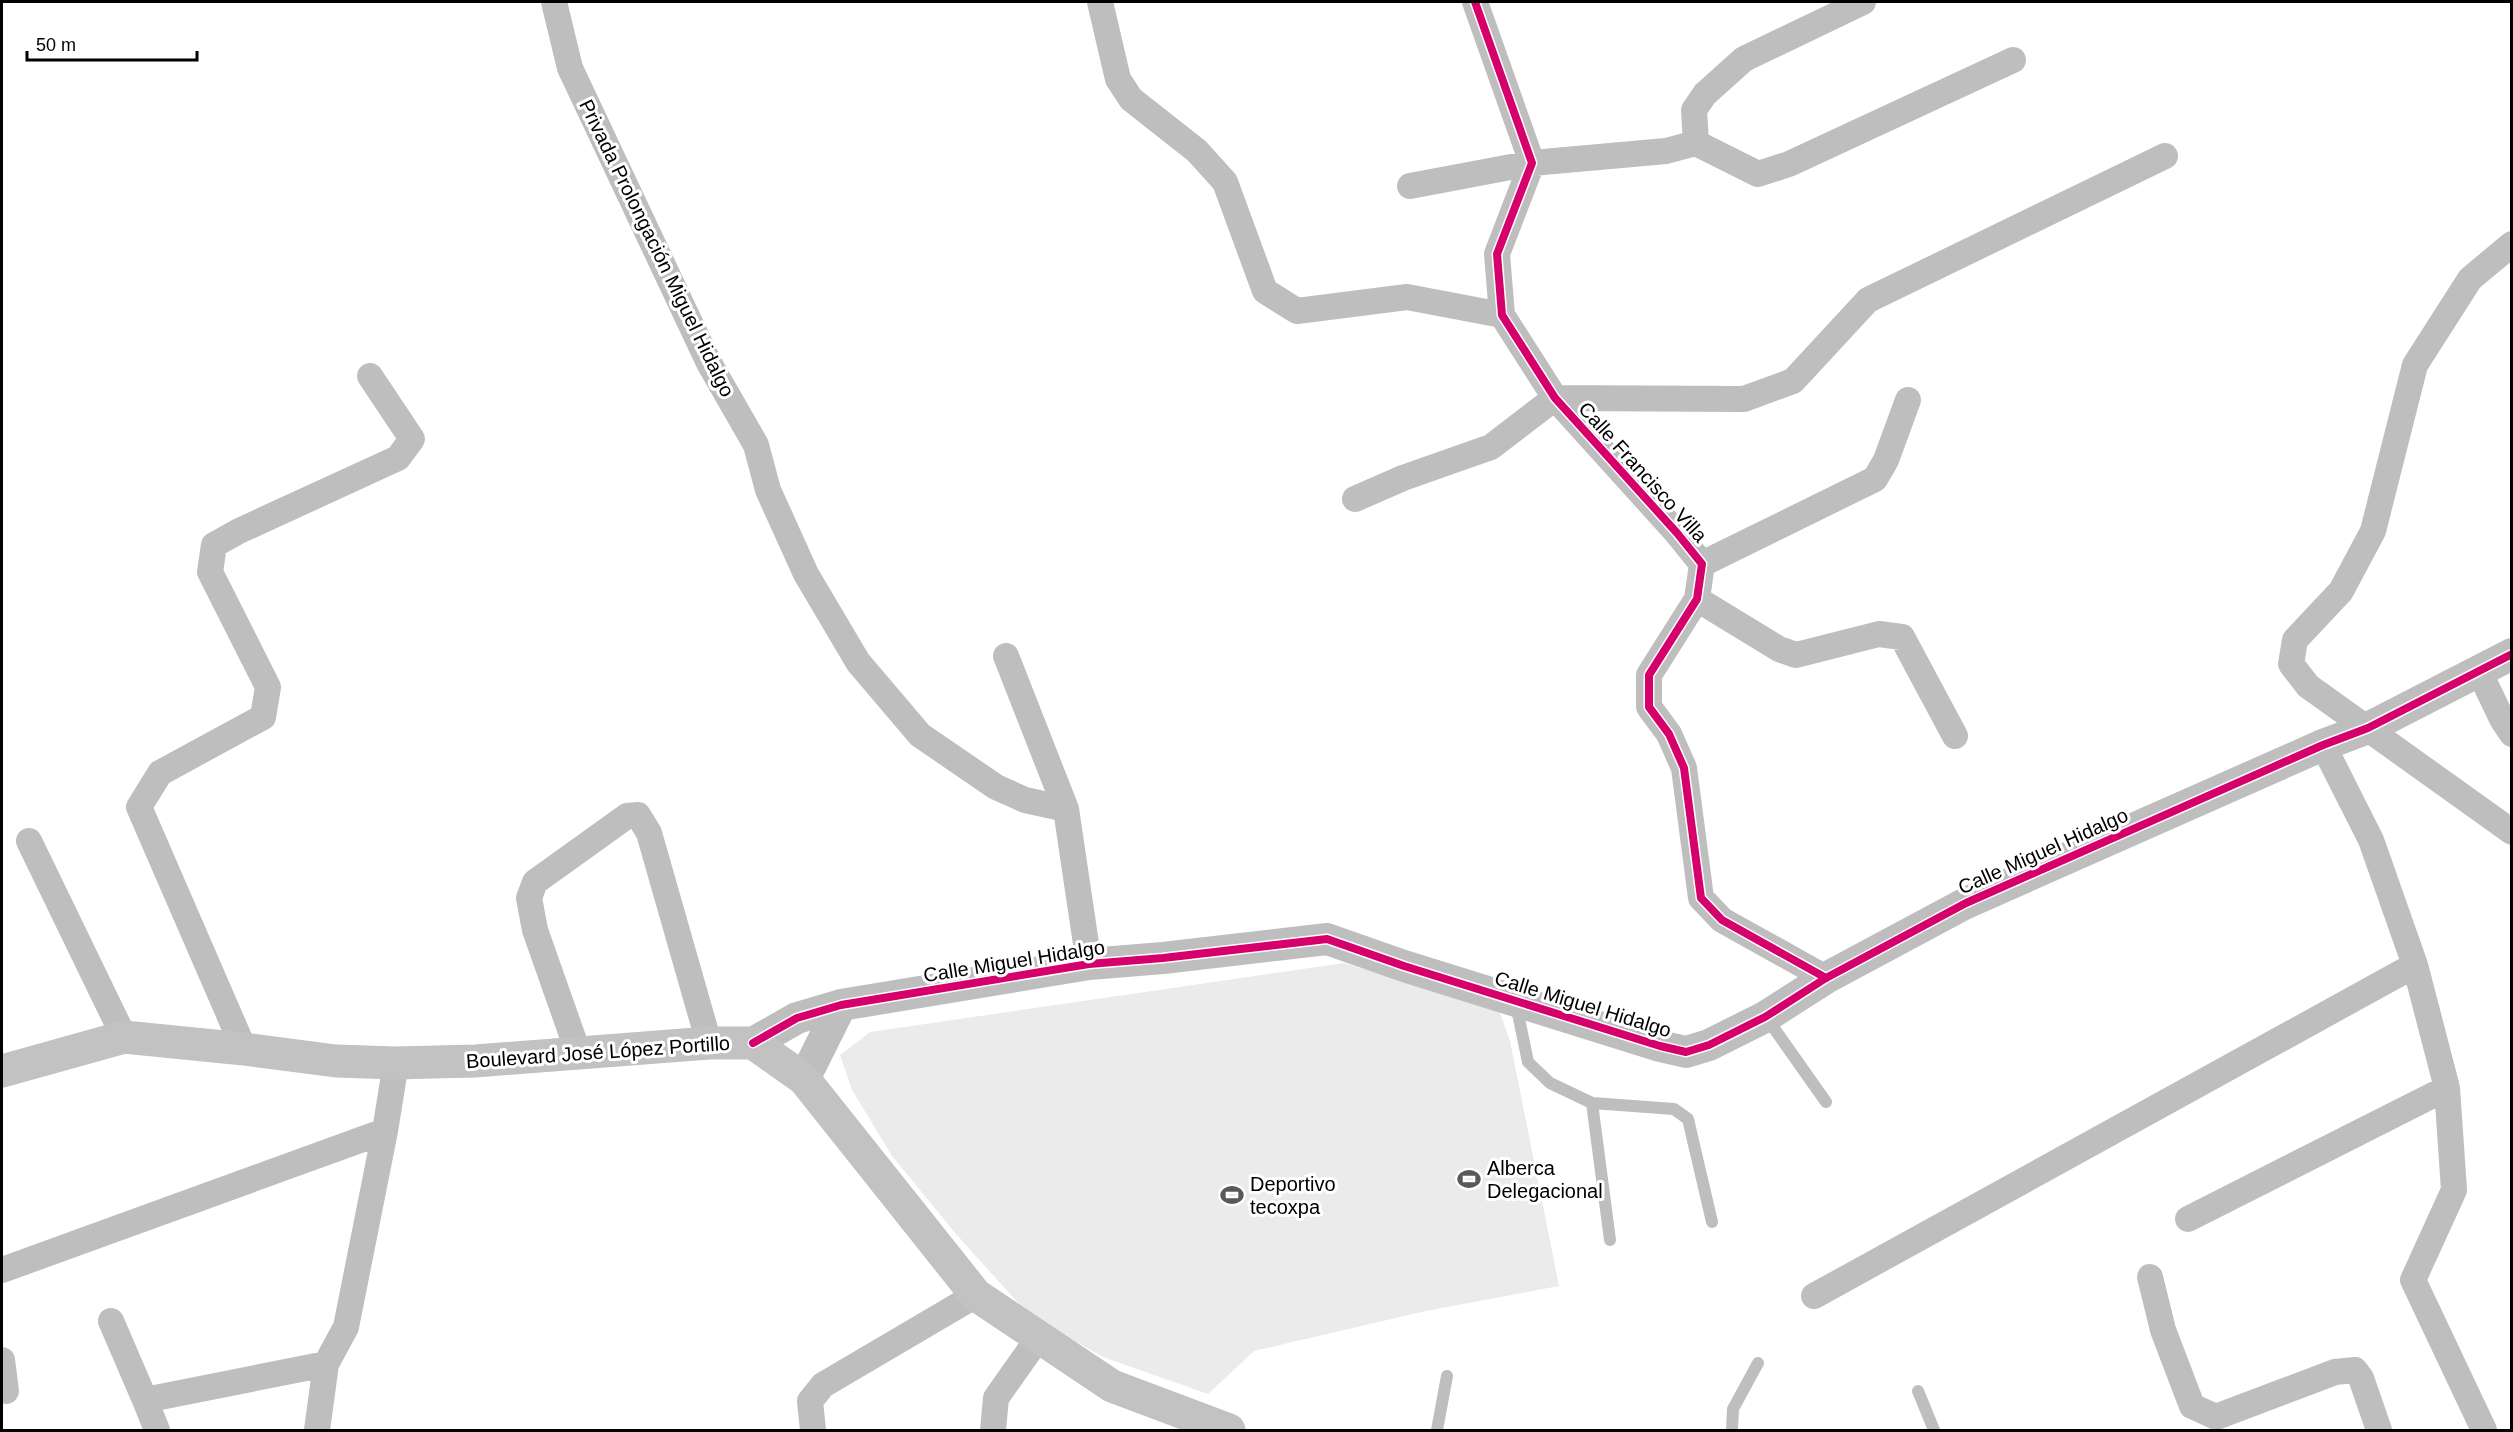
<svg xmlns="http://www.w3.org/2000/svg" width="2513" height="1432" font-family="Helvetica,sans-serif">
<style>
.green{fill:#ebebeb}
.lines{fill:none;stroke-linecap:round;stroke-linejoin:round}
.service{stroke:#bebebe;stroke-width:12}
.minor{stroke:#bebebe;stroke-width:26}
.tertiary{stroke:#bebebe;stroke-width:32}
.secondary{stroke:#c2c2c2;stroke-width:33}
.cycleway-casing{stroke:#fff;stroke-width:11}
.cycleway{stroke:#d6006c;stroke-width:8}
.labels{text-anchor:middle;stroke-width:6;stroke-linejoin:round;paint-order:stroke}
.street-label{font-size:20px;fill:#000;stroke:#fff}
.poi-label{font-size:20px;fill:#000;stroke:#fff;text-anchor:start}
</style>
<rect width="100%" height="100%" fill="#fff"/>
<path class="green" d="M 1344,963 L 1499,1010 L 1510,1041 L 1559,1286 L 1426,1311 L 1254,1351 L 1208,1394 L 1103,1357 L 1029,1315 L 956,1234 L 892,1156 L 852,1090 L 840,1055 L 870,1032 Z"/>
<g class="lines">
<path class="service" d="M 1516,1004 L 1528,1062 L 1550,1083 L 1592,1103
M 1766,1017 L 1826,1102
M 1610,1240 L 1592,1103 L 1674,1109 L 1688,1119 L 1712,1222
M 1918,1391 L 1934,1430
M 1437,1430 L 1447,1376
M 1732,1430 L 1733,1409 L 1758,1363"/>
<path class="minor" d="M 554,2 L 570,68 L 709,363 L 756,445 L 768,490 L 806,574 L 858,662 L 920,735 L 996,787 L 1025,800 L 1066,809 L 1089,964
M 1100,2 L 1118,79 L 1131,99 L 1197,151 L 1225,182 L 1265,291 L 1297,311 L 1407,297 L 1502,315
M 1475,2 L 1532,163 L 1497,254 L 1502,315 L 1555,398 L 1677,533 L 1702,564 L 1697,599 L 1649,675 L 1649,707 L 1669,734 L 1684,768 L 1701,898 L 1722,920 L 1826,978
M 1696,143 L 1758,174 L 1789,164 L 2013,60
M 1410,186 L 1532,163 L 1666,151 L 1696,143 L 1694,110 L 1705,94 L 1744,59 L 1863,2
M 2512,244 L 2470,279 L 2415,365 L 2373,531 L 2341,591 L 2295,640 L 2291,664 L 2308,686 L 2512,832
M 1355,499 L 1403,478 L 1491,447 L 1555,398 L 1744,399 L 1793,381 L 1868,300 L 2165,156
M 1702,564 L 1875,479 L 1886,460 L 1908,400
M 1697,599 L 1779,649 L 1796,655 L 1879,634 L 1902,637 L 1955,736
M 1006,656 L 1066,809
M 2479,671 L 2502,719 L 2512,734
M 2323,745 L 2371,840 L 2415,965 L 2447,1088 L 2454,1190 L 2413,1280 L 2484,1430
M 29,841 L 124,1037
M 244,1049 L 139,807 L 160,773 L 263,717 L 268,687 L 210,572 L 214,545 L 239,531 L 398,458 L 412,439 L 370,376
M 578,1052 L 535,930 L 529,898 L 535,882 L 627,816 L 638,815 L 649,833 L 709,1043
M 2188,1219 L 2447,1088
M 2,1270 L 385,1131
M 2150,1277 L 2163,1330 L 2192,1406 L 2216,1417 L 2335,1372 L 2355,1370 L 2361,1378 L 2379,1430
M 1814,1296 L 2415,965
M 111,1321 L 145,1400
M 2,1360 L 6,1391
M 157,1430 L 145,1400 L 326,1364
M 317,1430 L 326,1364 L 346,1327 L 385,1131 L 396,1063
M 813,1430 L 810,1401 L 823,1385 L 976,1295
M 993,1430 L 996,1398 L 1039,1337"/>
<path class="tertiary" d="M 753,1043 L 797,1018 L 841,1005 L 1089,964 L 1163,958 L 1327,939 L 1404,966 L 1660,1046 L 1686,1052 L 1709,1045 L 1765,1017 L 1826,978 L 1966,903 L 2323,745 L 2368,728 L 2512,654
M 804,1079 L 841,1005"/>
<path class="secondary" d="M 2,1071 L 124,1037 L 244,1049 L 336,1061 L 396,1063 L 475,1061 L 709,1043 L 753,1043 L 804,1079 L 976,1295 L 1112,1386 L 1229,1430"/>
<g class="cycleway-casing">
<path id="cycleway" d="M 1475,2 L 1532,163 L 1497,254 L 1502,315 L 1555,398 L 1677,533 L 1702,564 L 1697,599 L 1649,675 L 1649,707 L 1669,734 L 1684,768 L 1701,898 L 1722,920 L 1826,978
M 753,1043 L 797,1018 L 841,1005 L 1089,964 L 1163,958 L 1327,939 L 1404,966 L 1660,1046 L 1686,1052 L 1709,1045 L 1765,1017 L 1826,978 L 1966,903 L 2323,745 L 2368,728 L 2512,654"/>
</g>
<use href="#cycleway" class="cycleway"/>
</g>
<defs>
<g id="stadium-bare" transform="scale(1.8)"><path d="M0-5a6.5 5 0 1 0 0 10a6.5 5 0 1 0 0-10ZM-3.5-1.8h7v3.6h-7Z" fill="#595959" stroke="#fff" stroke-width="2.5" paint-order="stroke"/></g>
</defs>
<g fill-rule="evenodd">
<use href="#stadium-bare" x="1469" y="1179"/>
<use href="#stadium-bare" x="1232" y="1195"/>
</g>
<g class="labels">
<g class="street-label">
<text transform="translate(657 248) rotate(64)" y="7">Privada Prolongación Miguel Hidalgo</text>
<text transform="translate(1643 472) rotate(48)" y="7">Calle Francisco Villa</text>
<text transform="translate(2043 851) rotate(-24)" y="7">Calle Miguel Hidalgo</text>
<text transform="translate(1014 961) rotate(-9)" y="7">Calle Miguel Hidalgo</text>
<text transform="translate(1583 1004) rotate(17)" y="7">Calle Miguel Hidalgo</text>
<text transform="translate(598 1052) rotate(-4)" y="7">Boulevard José López Portillo</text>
</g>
<g class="poi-label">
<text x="1487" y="1175">Alberca<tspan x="1487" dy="23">Delegacional</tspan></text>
<text x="1250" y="1191">Deportivo<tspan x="1250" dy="23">tecoxpa</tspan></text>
</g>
</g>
<rect width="2513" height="1432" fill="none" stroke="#000000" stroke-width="6"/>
<path d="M27 51v9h170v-9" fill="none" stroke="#000000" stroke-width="3"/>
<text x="36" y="51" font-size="18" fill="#000000" stroke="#ffffff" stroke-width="4.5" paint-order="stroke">50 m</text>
</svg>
